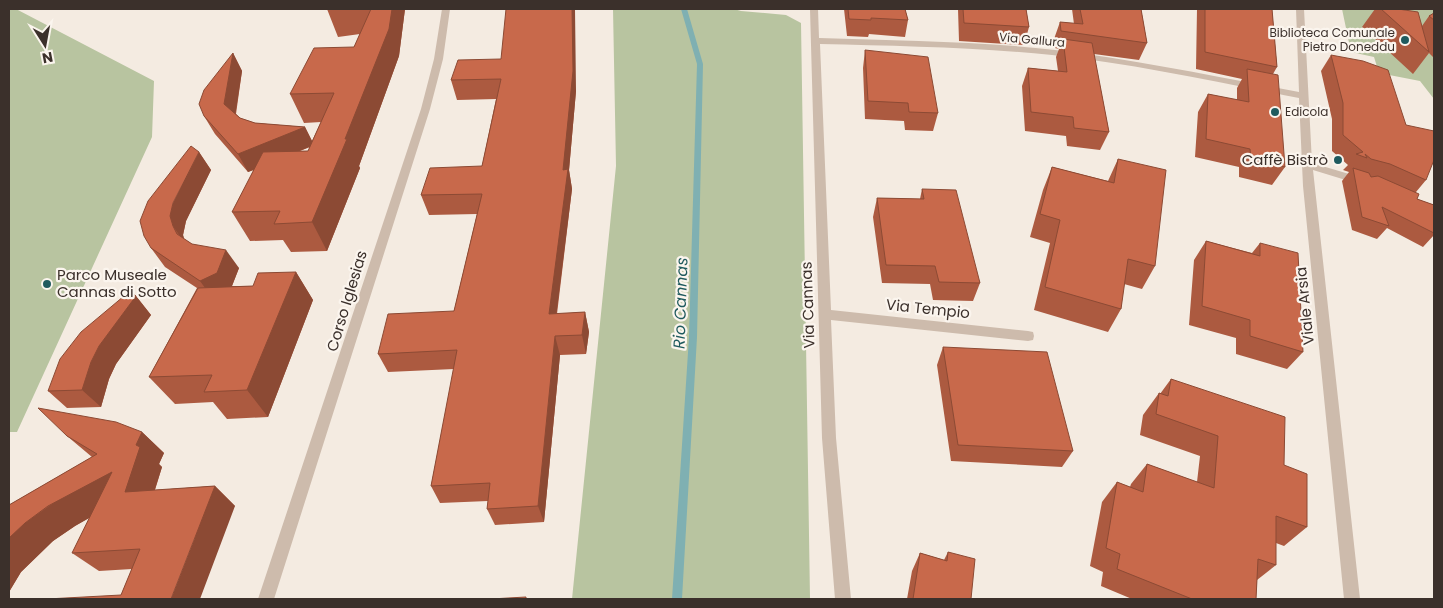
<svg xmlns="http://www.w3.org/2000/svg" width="1443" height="608" font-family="Poppins,sans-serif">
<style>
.green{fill:#b8c4a0}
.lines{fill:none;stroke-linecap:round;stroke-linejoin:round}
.stream{fill:#7fb0b2;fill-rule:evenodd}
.minor{fill:#cdbbac;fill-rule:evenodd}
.wall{fill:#ac5a40;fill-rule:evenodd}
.shaded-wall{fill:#8c4a34}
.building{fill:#c8694b;stroke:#8c4a34}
.poi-dot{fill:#1f5a5e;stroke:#fbf5ee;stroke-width:2}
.labels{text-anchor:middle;stroke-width:4.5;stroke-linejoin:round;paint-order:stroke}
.far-poi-label{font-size:12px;fill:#3b302b;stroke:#fbf5ee;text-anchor:end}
.far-street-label{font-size:12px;fill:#3b302b;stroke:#fbf5ee}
.poi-label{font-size:15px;fill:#3b302b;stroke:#fbf5ee;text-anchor:end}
.street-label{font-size:15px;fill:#3b302b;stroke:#fbf5ee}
.water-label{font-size:16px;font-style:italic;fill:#1f5a5e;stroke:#fbf5ee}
</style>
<rect width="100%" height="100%" fill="#f4ebe1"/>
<path class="green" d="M 9,9 L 16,9 L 154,81 L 152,137 L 17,432 L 9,432 Z
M 613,9 L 734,9 L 741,11 L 786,15 L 801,23 L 810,599 L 572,599 L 616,166 Z
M 1342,9 L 1434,9 L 1434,99 L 1420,81 L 1379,73 L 1374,57 L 1351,52 Z"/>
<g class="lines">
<path class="stream" d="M 681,9 L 687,9 L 703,64 L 697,337 L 682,599 L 672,599 L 689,337 L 697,64 Z"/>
<path class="minor" d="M 442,9 L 450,9 L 443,59 L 430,109 L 274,599 L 258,599 L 421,109 L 434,59 Z
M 810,9 L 818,9 L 819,38 C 898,41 977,41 1055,50 C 1137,60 1218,77 1299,92 L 1296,9 L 1304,9 L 1312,163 L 1366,179 L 1367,181 L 1362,185 L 1313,170 L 1360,599 L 1344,599 L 1303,186 L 1299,98 C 1217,82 1135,64 1052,55 C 975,47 897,46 820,44 L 831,310 L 1028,331 L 1033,332 L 1034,336 L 1033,340 L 1028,341 L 831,320 L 836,438 L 851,599 L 835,599 L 822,438 Z"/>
</g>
<path class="wall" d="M 327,9 L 405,9 L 399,56 L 359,166 L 360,168 L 327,251 L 291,252 L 283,240 L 250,241 L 232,212 L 254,170 L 248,172 L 215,134 L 204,116 L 233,53 L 242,71 L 236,114 L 240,118 L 255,123 L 305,127 L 312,141 L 321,122 L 304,123 L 290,94 L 354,47 L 360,34 L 338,37 ZM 310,147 L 308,151 L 300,151 Z
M 844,9 L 905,9 L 908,20 L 905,37 L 869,34 L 868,37 L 847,36 Z
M 958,9 L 1026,9 L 1029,27 L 1024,45 L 959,41 Z
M 1072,9 L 1141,9 L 1147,43 L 1139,60 L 1094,54 L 1109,132 L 1100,150 L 1067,146 L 1066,136 L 1025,131 L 1022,86 L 1028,68 L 1058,71 L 1056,57 L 1059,49 L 1055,48 L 1054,39 L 1060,22 L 1074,24 Z
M 1197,9 L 1272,9 L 1277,67 L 1273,74 L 1285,167 L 1272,185 L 1239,177 L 1239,167 L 1195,157 L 1198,112 L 1208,94 L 1237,100 L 1237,88 L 1242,79 L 1196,69 Z
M 1375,9 L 1398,9 L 1422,26 L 1429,16 L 1434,13 L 1434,58 L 1429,53 L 1413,74 L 1362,27 Z
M 865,50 L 938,113 L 933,131 L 905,130 L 904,121 L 865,119 L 863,68 Z
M 1331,55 L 1406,125 L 1426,180 L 1416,192 L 1417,199 L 1434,205 L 1434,235 L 1423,247 L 1387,228 L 1377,239 L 1352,230 L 1342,181 L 1349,172 L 1343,170 L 1348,165 L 1332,151 L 1332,119 L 1321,71 Z
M 501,59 L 576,91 L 569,170 L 572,189 L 557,314 L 585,312 L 589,332 L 586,354 L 560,355 L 544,522 L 495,525 L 487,509 L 488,501 L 440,503 L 431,486 L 454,369 L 388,372 L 378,354 L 454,311 L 477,214 L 429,215 L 421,195 L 482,166 L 496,99 L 457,100 L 451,80 Z
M 199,152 L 211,170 L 186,221 L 183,235 L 184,239 L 192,244 L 239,268 L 232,286 L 253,286 L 296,272 L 313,300 L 268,417 L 227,419 L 213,402 L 175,404 L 149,377 L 197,288 L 165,267 L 151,248 Z
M 1118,159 L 1155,266 L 1142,289 L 1124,284 L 1121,309 L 1108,332 L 1034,310 L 1050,243 L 1030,237 L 1043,190 L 1052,167 L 1108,181 Z
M 922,189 L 980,283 L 973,301 L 933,300 L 930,284 L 882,283 L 873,217 L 877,198 L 920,199 Z
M 1206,241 L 1252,253 L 1260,243 L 1303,352 L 1287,369 L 1236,354 L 1236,338 L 1189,325 L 1194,260 Z
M 136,296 L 151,315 L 116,364 L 109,379 L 101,407 L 67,408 L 48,391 Z
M 943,347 L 1073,451 L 1062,467 L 951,461 L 937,365 Z
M 1171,379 L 1284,465 L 1307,527 L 1284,546 L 1276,543 L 1276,565 L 1257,580 L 1256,599 L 1132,599 L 1101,586 L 1103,572 L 1090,566 L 1102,502 L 1117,482 L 1130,487 L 1131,484 L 1147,464 L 1197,482 L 1200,456 L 1140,435 L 1143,415 L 1159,393 L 1160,394 Z
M 142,432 L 164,453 L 159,464 L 162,467 L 155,490 L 215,486 L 235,506 L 121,595 L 132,569 L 99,571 L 72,553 L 90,517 L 75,526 L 53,541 L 21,572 L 9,592 L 9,505 L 92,457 L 67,436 Z
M 948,552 L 971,599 L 907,599 L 912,571 L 920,553 L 944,560 Z"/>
<path class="shaded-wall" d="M 392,9 L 405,9 L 399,56 L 359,166 L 360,168 L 327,251 L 312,222 L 345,139 Z
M 572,9 L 575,9 L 576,91 L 569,170 L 572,189 L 554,333 L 549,314 L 563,170 Z
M 233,53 L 242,71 L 234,123 L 224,104 Z
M 305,127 L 314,145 L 248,172 L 238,154 Z
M 199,152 L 211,170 L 186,221 L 183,235 L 186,245 L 173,226 L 170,216 L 173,203 Z
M 226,250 L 239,268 L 230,291 L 213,299 L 200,281 Z
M 296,272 L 313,300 L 268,417 L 247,390 Z
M 136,296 L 151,315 L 116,364 L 109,379 L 101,407 L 82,390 L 91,362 L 99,346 Z
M 585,312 L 589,332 L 586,354 L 582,335 Z
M 555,336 L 560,355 L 544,522 L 538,506 Z
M 142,432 L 164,453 L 159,464 L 162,467 L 148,511 L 129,496 L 75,526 L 53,541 L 21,572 L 9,592 L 9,538 L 25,523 L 136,445 Z
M 215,486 L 235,506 L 200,599 L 171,599 Z"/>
<path class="building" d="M 371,9 L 392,9 L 389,29 L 345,139 L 347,139 L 312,222 L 274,224 L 280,211 L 232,212 L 263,152 L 308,151 L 334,93 L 290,94 L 314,48 L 354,47 Z
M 506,9 L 572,9 L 573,71 L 563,170 L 568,169 L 549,314 L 585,312 L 582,335 L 555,336 L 538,506 L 487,509 L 490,483 L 431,486 L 457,350 L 378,354 L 388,314 L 454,311 L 482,194 L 421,195 L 430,168 L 482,166 L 501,79 L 451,80 L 458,60 L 501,59 Z
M 848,9 L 905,9 L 908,20 L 871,18 L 871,20 L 849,19 Z
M 963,9 L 1026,9 L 1029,27 L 964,23 Z
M 1080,9 L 1141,9 L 1147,43 L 1061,31 L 1060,22 L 1083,24 Z
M 1205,9 L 1272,9 L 1277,67 L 1205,52 Z
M 1381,9 L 1398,9 L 1418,12 L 1429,52 Z
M 1434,13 L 1434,20 L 1429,16 Z
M 1063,39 L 1092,43 L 1109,132 L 1074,128 L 1073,117 L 1031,112 L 1028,68 L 1067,72 Z
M 865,50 L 928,57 L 938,113 L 909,112 L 908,103 L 868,101 Z
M 233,53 L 224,104 L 240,118 L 255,123 L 305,127 L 238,154 L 204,116 L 199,104 L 204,90 Z
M 1331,55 L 1363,61 L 1388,70 L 1406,125 L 1434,131 L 1434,160 L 1426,180 L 1390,164 L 1371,159 L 1365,154 L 1367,158 L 1356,154 L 1363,152 L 1343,135 L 1343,103 Z
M 1247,69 L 1278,75 L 1285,167 L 1251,159 L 1250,149 L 1206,139 L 1208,94 L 1249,102 Z
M 191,146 L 199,152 L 173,203 L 170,216 L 173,226 L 177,234 L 192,244 L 226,250 L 217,273 L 200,281 L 151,248 L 144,236 L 140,221 L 148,201 Z
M 1118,159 L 1166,170 L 1155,266 L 1128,259 L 1121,309 L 1045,287 L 1060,220 L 1040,214 L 1052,167 L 1114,183 Z
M 1353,168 L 1369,173 L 1371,177 L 1378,176 L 1419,194 L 1417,199 L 1434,205 L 1434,233 L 1382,207 L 1389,226 L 1362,217 Z
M 922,189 L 956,190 L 980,283 L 939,282 L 935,266 L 886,265 L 877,198 L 924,199 Z
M 1206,241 L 1260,256 L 1260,243 L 1298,253 L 1303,352 L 1250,336 L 1250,320 L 1202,306 Z
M 296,272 L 247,390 L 204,392 L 212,375 L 149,377 L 198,288 L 253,286 L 258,273 Z
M 130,291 L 136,296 L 99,346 L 91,362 L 82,390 L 48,391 L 60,359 L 81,332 Z
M 943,347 L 1047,352 L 1073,451 L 958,445 Z
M 1171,379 L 1285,417 L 1284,465 L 1307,474 L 1307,527 L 1276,516 L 1276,565 L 1258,559 L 1256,599 L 1192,599 L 1117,569 L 1120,554 L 1106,548 L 1117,482 L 1143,492 L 1147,464 L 1214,488 L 1218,436 L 1156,414 L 1159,393 L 1168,396 Z
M 38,408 L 116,422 L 142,432 L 136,445 L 140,447 L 125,492 L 215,486 L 171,599 L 47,599 L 121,595 L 140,549 L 72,553 L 112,472 L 48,506 L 25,523 L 9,538 L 9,505 L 97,454 L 67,436 Z
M 948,552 L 975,559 L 971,599 L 913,599 L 920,553 L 947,561 Z
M 526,597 L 526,599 L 491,599 Z"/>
<g class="poi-dot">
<circle cx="1405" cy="40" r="5"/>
<circle cx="1275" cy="112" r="5"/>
<circle cx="1338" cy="160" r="5"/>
<circle cx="47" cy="284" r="5"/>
</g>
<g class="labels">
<g class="far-poi-label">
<text x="1395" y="37">Biblioteca Comunale<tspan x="1395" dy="14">Pietro Doneddu</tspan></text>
<text x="1285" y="116" text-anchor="start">Edicola</text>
</g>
<g class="far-street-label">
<text transform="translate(1032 40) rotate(5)" y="4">Via Gallura</text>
</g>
<g class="poi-label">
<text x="1328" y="165">Caffè Bistrò</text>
<text x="57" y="280" text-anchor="start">Parco Museale<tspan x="57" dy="17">Cannas di Sotto</tspan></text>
</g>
<g class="street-label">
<text transform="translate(347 301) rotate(-73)" y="5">Corso Iglesias</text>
<text transform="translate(808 305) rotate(-92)" y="5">Via Cannas</text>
<text transform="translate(1305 306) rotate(-96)" y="5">Viale Arsia</text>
<text transform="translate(928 309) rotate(6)" y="5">Via Tempio</text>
</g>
<g class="water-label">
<text transform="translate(680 303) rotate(-88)" y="6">Rio Cannas</text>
</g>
</g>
<rect width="1443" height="608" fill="none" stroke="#3b302b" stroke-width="20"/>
<g transform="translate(45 45) rotate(169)" stroke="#fbf5ee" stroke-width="4" paint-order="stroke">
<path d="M0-4L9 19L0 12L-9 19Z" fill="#3b302b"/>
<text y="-8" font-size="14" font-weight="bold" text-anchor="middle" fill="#3b302b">N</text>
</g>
</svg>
